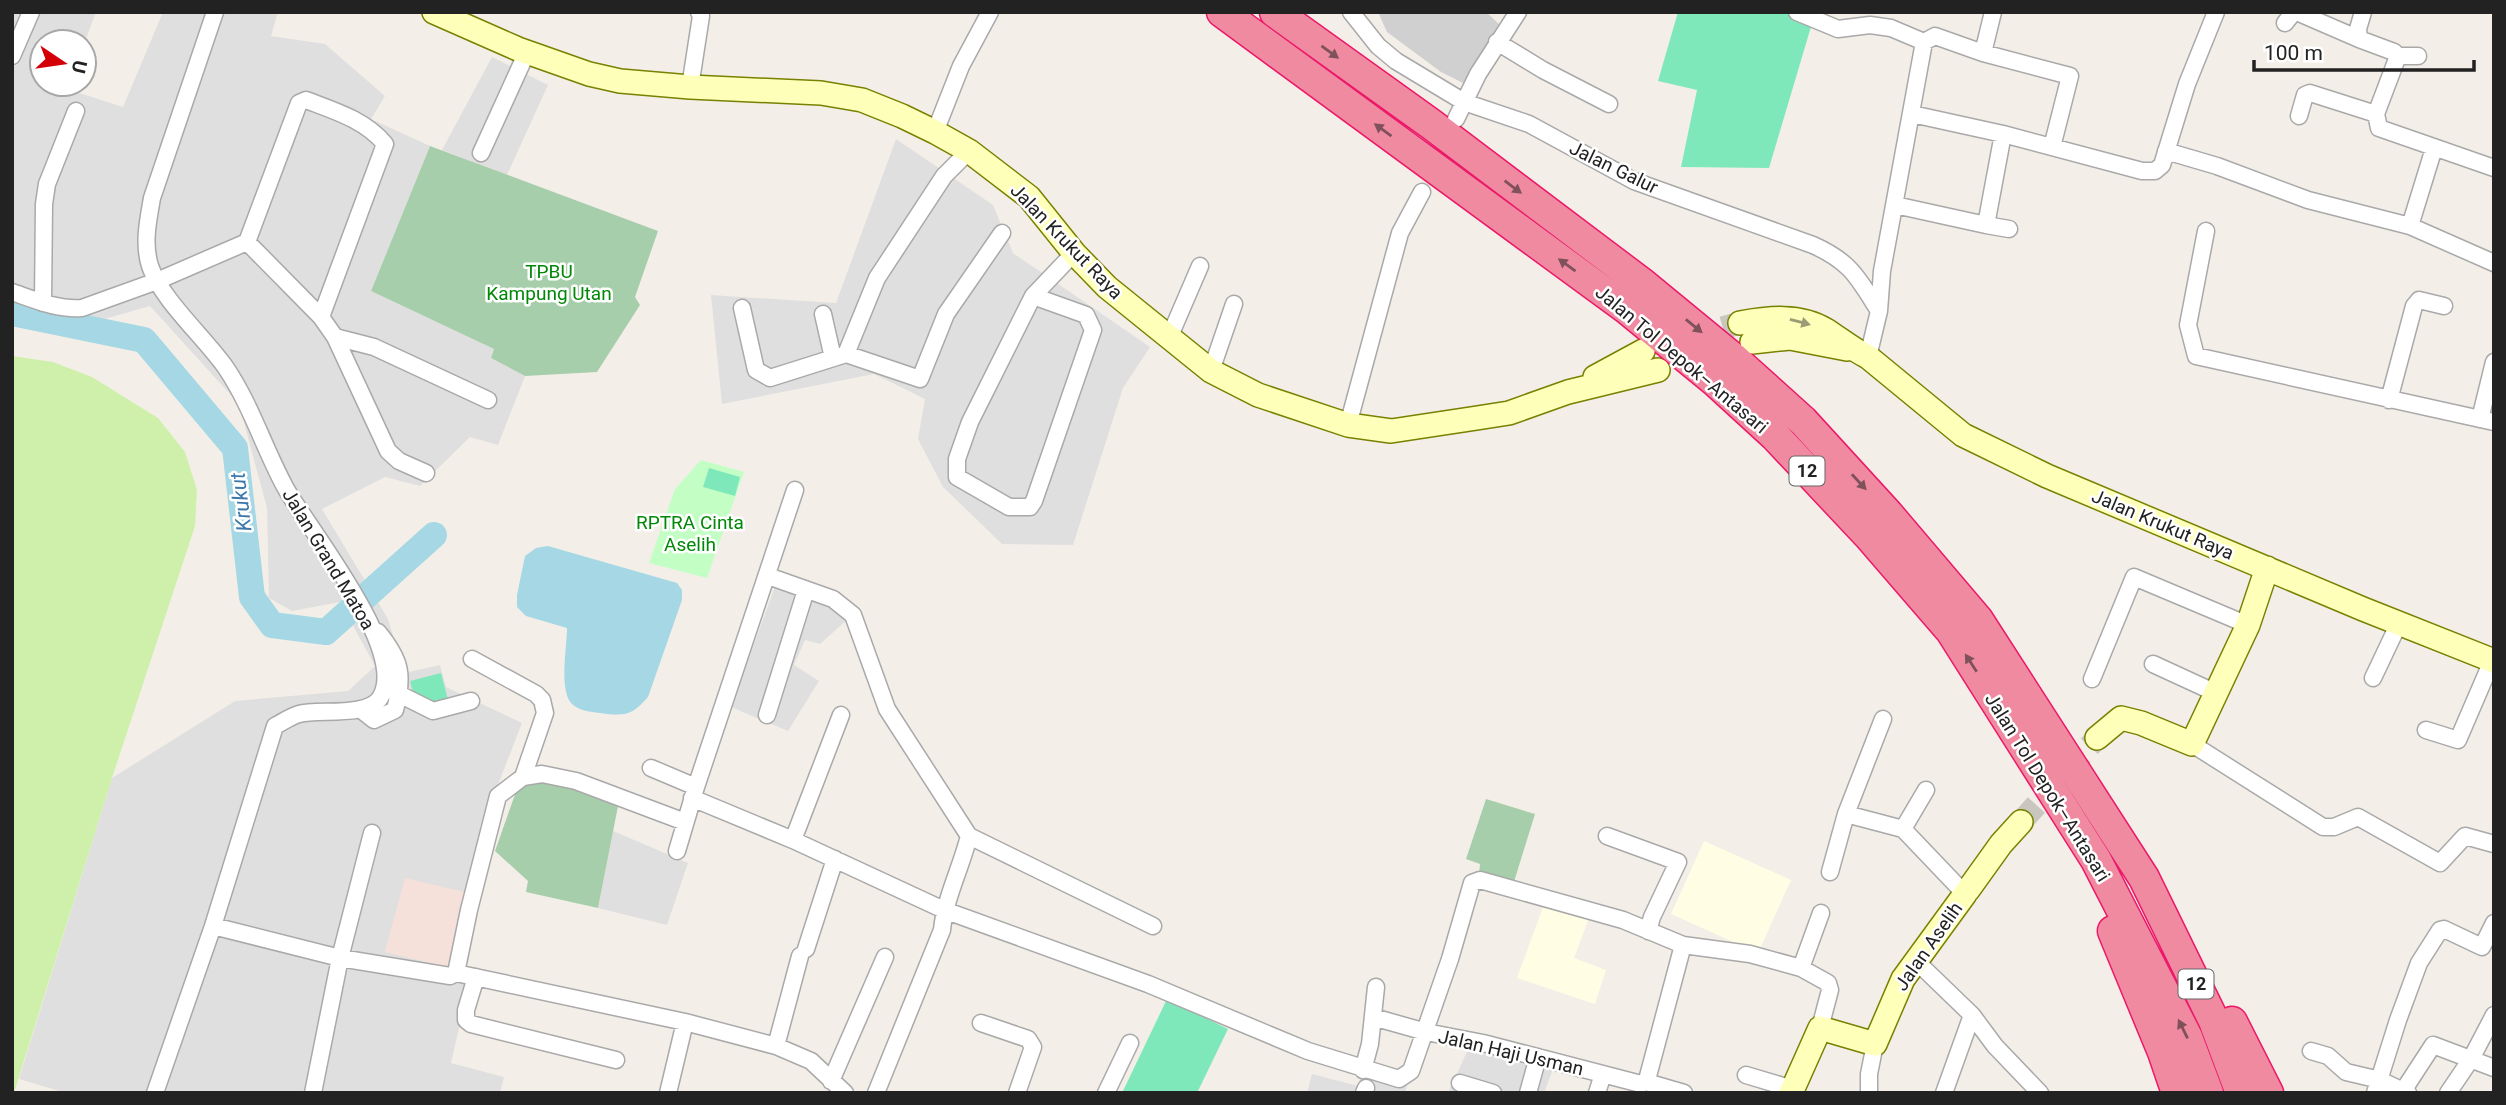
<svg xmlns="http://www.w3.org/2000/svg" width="2506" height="1105" font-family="Roboto,sans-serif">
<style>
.residential{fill:#e0dfdf}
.education{fill:#fffee4}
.religious{fill:#d0d0d0}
.military{fill:#f5e1da}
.grass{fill:#cff0aa}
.cemetery{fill:#a7ceab}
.park{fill:#c3ffc5}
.pitch{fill:#7fe8bb}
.water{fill:#a5d8e4}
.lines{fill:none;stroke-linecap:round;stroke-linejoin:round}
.river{stroke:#a5d8e4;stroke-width:26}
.secondary-tunnel{stroke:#c9c6c0;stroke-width:23;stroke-dasharray:23 11;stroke-linecap:butt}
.street-casing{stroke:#a9a9a9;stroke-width:19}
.secondary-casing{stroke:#788100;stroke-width:26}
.highway-casing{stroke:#ec196a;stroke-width:33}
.street{stroke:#fff;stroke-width:16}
.secondary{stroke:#feffb9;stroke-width:23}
.highway{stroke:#f08aa1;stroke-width:30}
.oneway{fill:#7f515b}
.oneway2{fill:#9b9c75}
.labels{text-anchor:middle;stroke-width:5;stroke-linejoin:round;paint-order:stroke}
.shield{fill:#fff;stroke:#646464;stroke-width:2}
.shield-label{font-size:18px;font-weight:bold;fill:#222}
.street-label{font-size:19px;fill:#222;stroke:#fff}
.park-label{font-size:19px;fill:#028808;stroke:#fff}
.water-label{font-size:21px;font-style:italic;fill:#3e78ab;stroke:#fff}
</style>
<rect width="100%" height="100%" fill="#f3efe8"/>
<path class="residential" d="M 16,12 L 96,12 L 84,44 L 42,42 L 42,84 L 68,84 L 67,89 L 123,107 L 163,12 L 278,12 L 271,36 L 325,44 L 385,96 L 371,119 L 430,146 L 371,291 L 494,349 L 491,358 L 525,376 L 498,445 L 470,437 L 420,486 L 385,477 L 322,509 L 388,619 L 404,673 L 440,665 L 446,687 L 522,723 L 494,795 L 468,893 L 386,952 L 453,968 L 468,989 L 451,1063 L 504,1077 L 500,1093 L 66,1093 L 19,1079 L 112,778 L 235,701 L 348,691 L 375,666 L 340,602 L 292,611 L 269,598 L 267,508 L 239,404 L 150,306 L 76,327 L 12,306 L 12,18 Z
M 492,57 L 548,85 L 507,175 L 442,150 Z
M 896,139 L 993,205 L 1013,253 L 1150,347 L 1123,388 L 1073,545 L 1002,544 L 943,487 L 918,439 L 925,399 L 874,374 L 722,404 L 711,295 L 836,303 Z
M 776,584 L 842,604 L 848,619 L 820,644 L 805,640 L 794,665 L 819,681 L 788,731 L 731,707 Z
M 613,831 L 688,863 L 667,925 L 598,908 Z
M 1470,1045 L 1553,1069 L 1544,1093 L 1448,1093 Z
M 1362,1072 L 1407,1085 L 1405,1093 L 1307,1093 L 1312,1074 L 1358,1086 Z"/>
<path class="education" d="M 1704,841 L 1791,880 L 1758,953 L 1671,914 Z
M 1546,899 L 1590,915 L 1574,958 L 1606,970 L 1595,1004 L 1517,978 Z"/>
<path class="religious" d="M 1378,12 L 1486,12 L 1499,24 L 1465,84 L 1441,72 L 1387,32 Z"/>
<path class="military" d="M 405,878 L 468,893 L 453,968 L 385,952 Z"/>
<path class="grass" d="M 12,356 L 53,362 L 92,377 L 158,418 L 185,452 L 197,490 L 195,526 L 112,778 L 14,1093 L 12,1093 Z"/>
<path class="cemetery" d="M 430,146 L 658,231 L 635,297 L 640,305 L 597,372 L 525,376 L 491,358 L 494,349 L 371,291 Z
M 524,769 L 619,801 L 598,908 L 526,892 L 528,881 L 495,851 Z
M 1486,799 L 1535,814 L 1513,885 L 1479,874 L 1480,864 L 1466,859 Z"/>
<path class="park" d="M 701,460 L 744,472 L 707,578 L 649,563 L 675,489 Z"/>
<path class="pitch" d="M 1678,12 L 1797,12 L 1813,20 L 1769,168 L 1681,167 L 1697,90 L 1658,81 Z
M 709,468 L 740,477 L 735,496 L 703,487 Z
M 441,673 L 448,700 L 417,708 L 410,681 Z
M 1167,999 L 1228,1029 L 1197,1093 L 1122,1093 Z"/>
<path class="water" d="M 548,546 L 677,583 L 682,590 L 682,600 L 648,697 C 634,713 628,716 607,714 C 595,712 579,712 571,703 C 559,688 567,646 567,628 L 526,616 L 517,607 L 517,595 L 525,556 L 536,548 Z"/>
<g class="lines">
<path class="river" d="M 12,313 L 144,340 L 235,448 L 252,597 L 272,625 L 326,632 L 434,535"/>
<path class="secondary-tunnel" d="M 1690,337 L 1740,323
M 2021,822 L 2097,738"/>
<g class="street-casing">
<path id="street" d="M 1351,12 L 1378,46 L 1396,61 L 1464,102 L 1529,124 L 1634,181 L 1813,245 C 1851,262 1858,278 1879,311
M 1797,12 L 1838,29 L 1870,25 L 1891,28 L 1924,42
M 2363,12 L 2358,29 L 2359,39 L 2394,52 L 2398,56 L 2376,114 L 2379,128 L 2494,168
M 2285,23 L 2293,13 L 2299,13 L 2359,39
M 1497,42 L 1543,70 L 1609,104
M 1983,53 L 2070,76 L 2052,147
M 12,56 L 31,12
M 2398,56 L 2418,56
M 690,87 L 701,16 L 699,12
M 1912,114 L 2003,134 L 2142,171 L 2155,171 L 2162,165 L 2187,84 L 2216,12
M 2299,116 L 2305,95 L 2310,93 L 2376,114
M 1456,119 L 1478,74 L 1518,12
M 935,132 L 961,66 L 990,12
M 2166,151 L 2217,166 L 2308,200 L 2410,226 L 2494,263
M 481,153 L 527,52
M 1895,205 L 1986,225 L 2003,134
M 1986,225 L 2009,229
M 2410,226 L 2434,148
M 2206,231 L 2188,325 L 2196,356 L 2494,422
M 247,242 L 299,103 L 306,100 C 335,111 365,120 385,144 L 321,317
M 12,292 C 35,300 58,310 82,308 L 157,281 L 247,242 L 321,317 L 335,337 L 388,451 L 399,461 L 426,473
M 1033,296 L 1086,315 L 1093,330 L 1034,501 L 1030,507 L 1009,507 L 957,477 L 957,459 L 970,422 L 1033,296 L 1074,253
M 43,303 L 44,204 L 47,184 L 76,111
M 742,308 L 756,370 L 770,378 L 846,354 L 920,379 L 946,314 L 1002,233
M 823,314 L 833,358
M 335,337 L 374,347 L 488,400
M 1169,338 L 1200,266
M 846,354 L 877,278 L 944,176 L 969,151
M 1868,357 L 1879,311 L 1882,271 L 1924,42 L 1935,36 L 1983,53 L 1993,12
M 1211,371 L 1234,304
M 2389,400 L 2414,306 L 2419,300 L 2444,306
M 2480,419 L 2494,362
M 1348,425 L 1400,233 L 1422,192
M 768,576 L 833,599 L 853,615 L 887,709 L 969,836
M 472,659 L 536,694 L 542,700 L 545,713 L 523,777
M 2153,664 L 2216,693
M 2373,678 L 2399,623
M 2092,679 L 2134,577 L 2248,625
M 399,694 L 433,711 L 471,701
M 360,709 L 374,720 L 395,710 C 404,675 401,660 378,632
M 767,715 L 806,590
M 2426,730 L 2458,740 L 2492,661
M 2192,744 L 2323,827 L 2334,827 L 2358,817 L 2440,863 L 2465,836 L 2494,844
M 651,768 L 696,787
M 1926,790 L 1903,829 L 1965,894 L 1968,890
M 692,798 L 793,840 L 944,910 L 1148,984 L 1308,1051 L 1399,1079 L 1411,1071 L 1450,959 L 1472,883 L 1480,880 L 1623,920 L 1683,945 L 1750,954 L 1801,968 L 1828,983 L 1830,990 L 1820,1028
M 1846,814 L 1883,719
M 1607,836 L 1678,862 L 1652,917 L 1648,931
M 793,840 L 841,715
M 677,851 L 696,787 L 795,490
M 1830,872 L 1846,814 L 1903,829
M 213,926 L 340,958 L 450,976 L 456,973 L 685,1022 L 776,1046 L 811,1061 L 845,1093
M 806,949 L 835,859
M 1915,960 L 1972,1015 L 1995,1046 L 2040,1093
M 1801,968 L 1821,913
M 456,973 L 469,910 L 498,796 L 523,777 L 542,774 L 576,781 L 685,822
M 476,977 L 466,1010 L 466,1020 L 471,1024 L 616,1060
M 1373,1017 L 1426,1032 L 1483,1043 L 1641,1084 L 1647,1080 L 1683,945
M 981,1023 L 1028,1039 L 1033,1047 L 1017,1093
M 776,1046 L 800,956
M 2311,1051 L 2328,1056 L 2346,1072 L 2380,1080 L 2403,1091
M 1363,1070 L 1370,1044 L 1376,987
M 1746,1075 L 1793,1089
M 831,1081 L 885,957
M 1646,1082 L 1684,1093
M 1460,1083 L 1493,1093
M 155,1093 L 213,926 L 275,726 C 283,722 291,716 299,714 C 319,709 368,717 380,698 C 410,652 308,529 285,487 C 264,448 251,405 226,368 C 205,338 161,299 150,266 C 143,243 148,221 152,198 L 215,12
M 313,1093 L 340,958 L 372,833
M 668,1093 L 685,1022
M 876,1093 L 942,930 C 945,898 961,868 969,836 L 1153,926
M 1106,1093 L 1130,1043
M 1364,1093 L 1366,1088
M 1528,1093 L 1538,1057
M 1597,1093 L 1603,1074
M 1869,1093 L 1869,1074 L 1875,1044
M 1944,1093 L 1972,1015
M 2375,1093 L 2398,1020 L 2419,963 L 2440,930 L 2444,929 L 2482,947 L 2494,923
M 2408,1093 L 2403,1091 L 2433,1045 L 2494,1068
M 2448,1093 L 2471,1059 L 2494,1015"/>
</g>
<g class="secondary-casing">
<path id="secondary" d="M 434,12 L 518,49 L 589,74 L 620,81 L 690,87 L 821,93 L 862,100 L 902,116 L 935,132 L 969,151 L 1029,197 L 1074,253 L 1107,287 L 1211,371 L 1258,395 L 1348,425 L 1391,431 L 1477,418 L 1509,413 L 1568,392 L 1658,370
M 1740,323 C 1768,318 1800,314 1826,330 C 1840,339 1852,349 1868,357 L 1963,435 L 2047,476 L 2363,609 L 2494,661
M 1752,342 L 1790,338 L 1847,349
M 1595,377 L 1643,351
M 2097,738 L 2121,718 L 2141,723 L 2192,744 L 2248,625 L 2267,568
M 1968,890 L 2001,844 L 2021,822
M 1791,1093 L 1820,1028 L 1875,1044 L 1903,979 L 1965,894"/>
</g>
<g class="highway-casing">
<path id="highway" d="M 1222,12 L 1627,309 L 1716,382 L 1775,436 L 1869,536 L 1951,631 L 2096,860 L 2187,1037 L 2208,1093
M 1275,12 L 1431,124 L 1643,284 L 1733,358 L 1803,421 L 1888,514 L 1978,620 L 2144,878 L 2214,1021 L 2241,1093
M 2113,931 L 2163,1052 L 2177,1093
M 2232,1022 L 2268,1093"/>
</g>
<use href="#street" class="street"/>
<use href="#secondary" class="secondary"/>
<use href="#highway" class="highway"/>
</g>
<defs><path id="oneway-solid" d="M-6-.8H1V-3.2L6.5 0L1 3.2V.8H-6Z" transform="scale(1.75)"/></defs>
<g class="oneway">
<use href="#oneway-solid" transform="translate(1330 52) rotate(36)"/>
<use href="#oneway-solid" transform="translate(1383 130) rotate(-144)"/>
<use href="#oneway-solid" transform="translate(1513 187) rotate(37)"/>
<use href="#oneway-solid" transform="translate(1567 265) rotate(-144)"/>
<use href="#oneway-solid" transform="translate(1694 326) rotate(39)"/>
<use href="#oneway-solid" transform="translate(1859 482) rotate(47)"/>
<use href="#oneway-solid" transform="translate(1971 663) rotate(-123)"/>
<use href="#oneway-solid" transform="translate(2183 1029) rotate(-116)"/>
</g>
<use class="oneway2" href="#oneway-solid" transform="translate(1800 322) rotate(15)"/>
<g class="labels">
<g class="shield">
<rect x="1789.5" y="456.5" width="35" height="29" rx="5"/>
<rect x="2178.5" y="969.5" width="35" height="29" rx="5"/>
</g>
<g class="shield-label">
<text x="1807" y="477">12</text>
<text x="2196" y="990">12</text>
</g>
<g class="street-label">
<text transform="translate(1614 167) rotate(26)" y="7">Jalan Galur</text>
<text transform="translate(1067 241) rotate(46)" y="7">Jalan Krukut Raya</text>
<text transform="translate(1682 359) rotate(40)" y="7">Jalan Tol Depok–Antasari</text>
<text transform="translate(2163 524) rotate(23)" y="7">Jalan Krukut Raya</text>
<text transform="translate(329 559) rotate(59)" y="7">Jalan Grand Matoa</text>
<text transform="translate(2048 787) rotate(58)" y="7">Jalan Tol Depok–Antasari</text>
<text transform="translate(1928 946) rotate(-55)" y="7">Jalan Aselih</text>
<text transform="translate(1511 1052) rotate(13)" y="7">Jalan Haji Usman</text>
</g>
<g class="park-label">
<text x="549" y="278">TPBU<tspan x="549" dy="22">Kampung Utan</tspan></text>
<text x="690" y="529">RPTRA Cinta<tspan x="690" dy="22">Aselih</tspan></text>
</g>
<g class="water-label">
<text transform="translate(241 502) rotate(-97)" y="7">Krukut</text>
</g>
</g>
<rect width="2506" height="1105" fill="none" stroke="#222222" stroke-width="28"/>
<g transform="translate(63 63) rotate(103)"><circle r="33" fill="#ffffff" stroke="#a7a7a7" stroke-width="2"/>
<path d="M0-5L12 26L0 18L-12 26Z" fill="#d30008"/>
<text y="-10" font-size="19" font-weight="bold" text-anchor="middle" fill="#222222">U</text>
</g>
<path d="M2254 60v10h220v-10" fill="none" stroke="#222222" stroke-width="3.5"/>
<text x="2264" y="60" font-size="21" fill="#222222" stroke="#ffffff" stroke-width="5" paint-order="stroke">100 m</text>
</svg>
